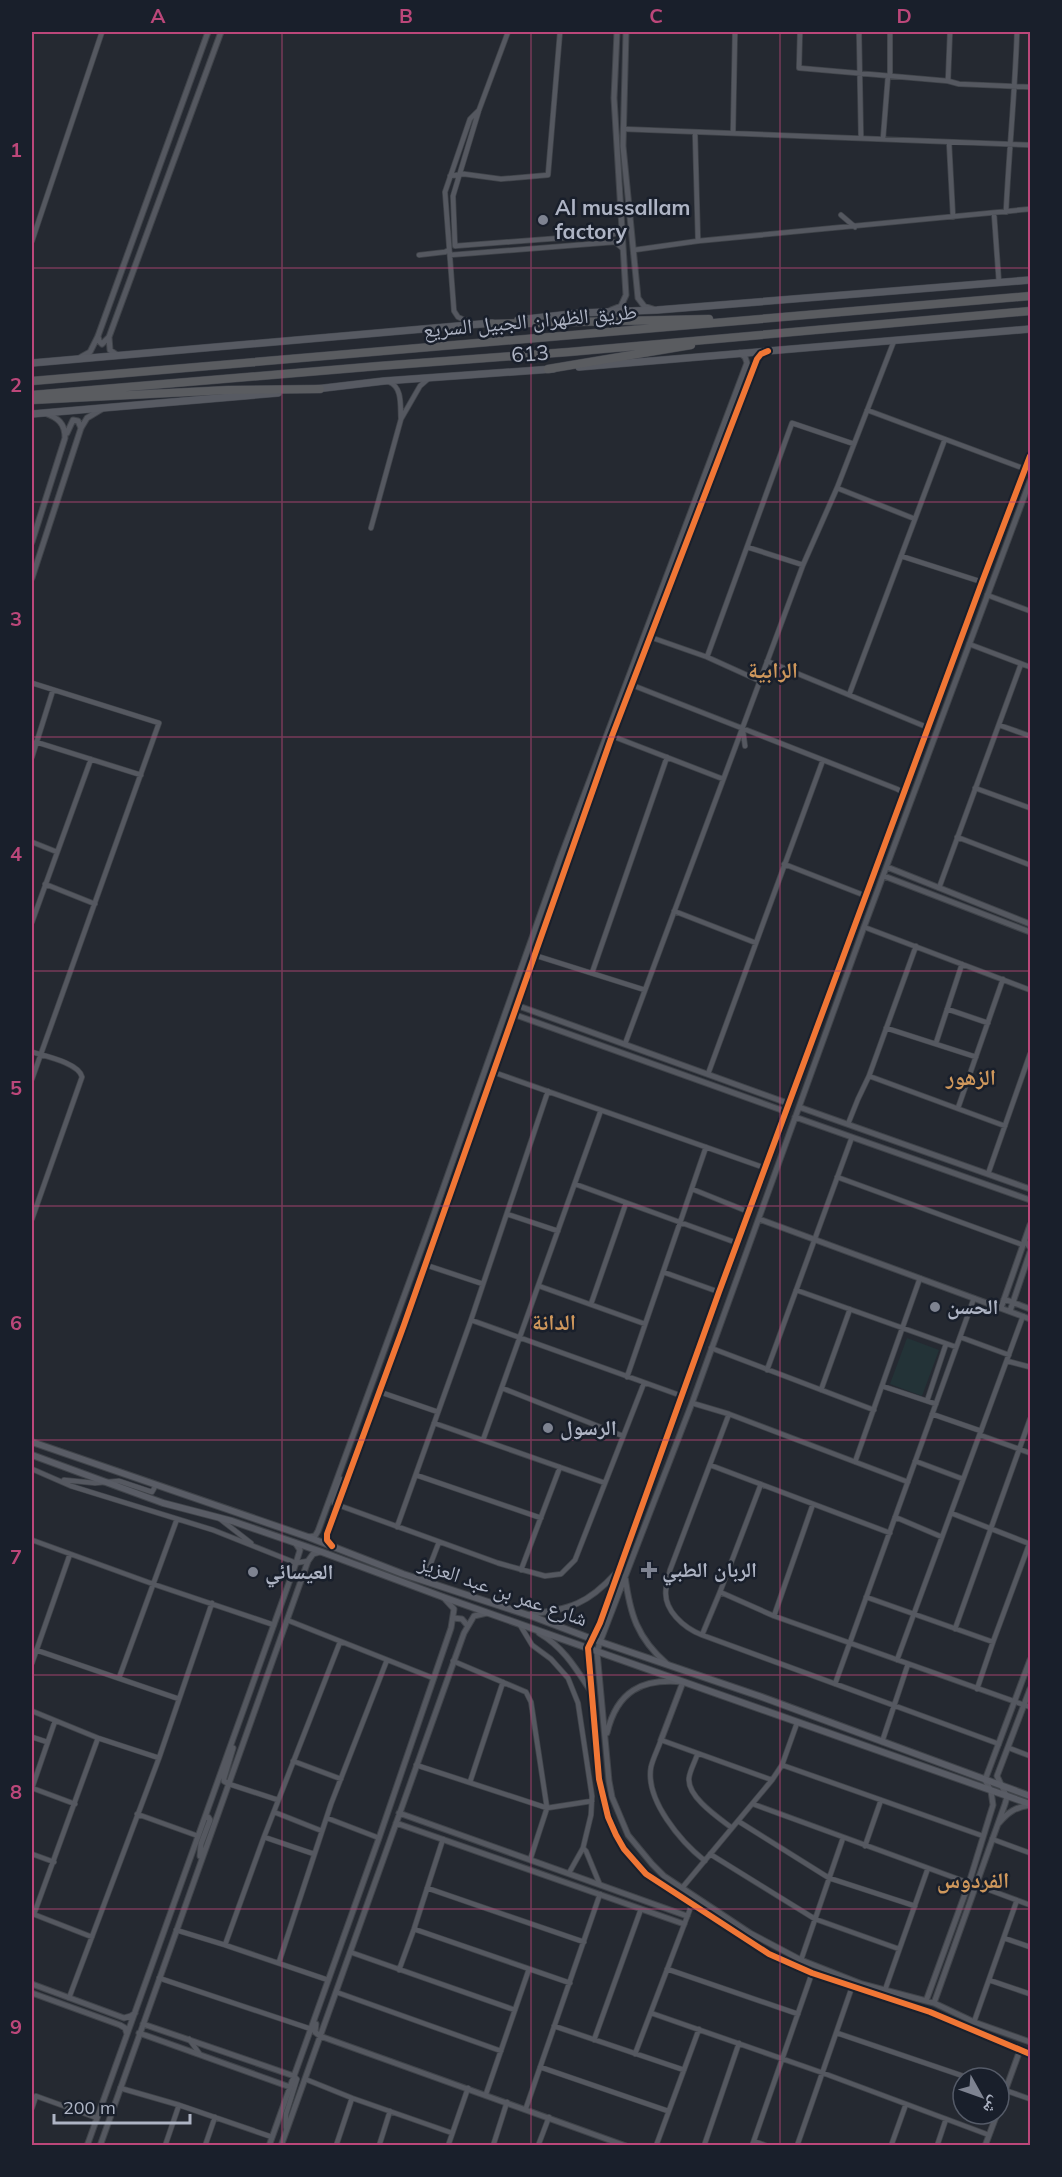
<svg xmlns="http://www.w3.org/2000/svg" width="1062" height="2177" font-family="Mulish,'Noto Naskh Arabic',sans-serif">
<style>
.green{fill:#233337}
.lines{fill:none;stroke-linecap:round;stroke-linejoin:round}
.minor-casing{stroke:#40444a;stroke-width:6}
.tertiary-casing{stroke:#40444a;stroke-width:7}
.secondary-casing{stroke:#40444a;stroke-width:8}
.primary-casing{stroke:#42464e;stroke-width:8}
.motorway-casing{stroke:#42454d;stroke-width:9}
.minor{stroke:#555860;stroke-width:4.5}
.tertiary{stroke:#555860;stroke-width:5}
.secondary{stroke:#595c65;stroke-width:6}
.primary{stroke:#575a62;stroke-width:7}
.motorway{stroke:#5a5c60;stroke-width:8}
.cycleway-casing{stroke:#191f2b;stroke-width:10}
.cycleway{stroke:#f07635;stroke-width:6}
.grid{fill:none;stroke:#bc477a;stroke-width:1.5;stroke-opacity:0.55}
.poi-dot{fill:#7e8391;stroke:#191f2b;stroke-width:2}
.labels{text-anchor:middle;stroke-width:5;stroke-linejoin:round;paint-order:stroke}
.poi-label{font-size:21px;font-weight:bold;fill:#aeb4c4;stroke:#191f2b;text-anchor:start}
.street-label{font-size:21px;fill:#aeb4c4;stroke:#191f2b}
.neighbourhood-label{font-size:22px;font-weight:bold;fill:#d0985c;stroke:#191f2b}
.neatline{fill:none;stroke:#bc477a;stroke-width:2}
.grid-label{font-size:20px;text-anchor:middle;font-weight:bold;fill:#bc477a}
</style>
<rect width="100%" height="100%" fill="#252931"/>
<path class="green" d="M 907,1338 L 939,1350 L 922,1396 L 890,1384 Z"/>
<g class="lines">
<g class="minor-casing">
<path id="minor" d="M 508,32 L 479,110 L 453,196 L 455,246 L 614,234 L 621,229
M 800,32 L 799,68 L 948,81 L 950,32
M 859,32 L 861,138
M 890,76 L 890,32
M 948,81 L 959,84 L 1030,87
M 623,129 L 1030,145
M 695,132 L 698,241
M 733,133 L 735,32
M 883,139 L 888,76
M 949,142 L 953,217
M 450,176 L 464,174 L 501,179 L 548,175 L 560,32
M 1006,212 C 1009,151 1015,92 1017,32
M 994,213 L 999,283
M 841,215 L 855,227
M 32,241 L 102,32
M 634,250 L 698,241 L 1030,209
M 419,255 L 445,252 L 449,250
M 450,255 L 615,242 L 622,248
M 471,323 L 458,317 L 454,311 L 445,192 L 470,119 L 479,110
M 389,382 C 403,387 400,407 401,419 L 420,386 L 428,379
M 867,410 L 1025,469
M 837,488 L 915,519
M 371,528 L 401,419
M 747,547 L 803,565
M 901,556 L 982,582
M 987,595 L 1030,611
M 650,637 L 707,657 L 760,681
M 969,644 L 1030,667
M 707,657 L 792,423 L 854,444
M 767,661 L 929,728
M 32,683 L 159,723 L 32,1079
M 632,685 L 897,789 L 904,793
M 849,695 L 945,439
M 999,725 L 1030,736
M 743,731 L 745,746
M 612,736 L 723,779
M 36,742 L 141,775
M 32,757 L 53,690
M 975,788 L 1030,808
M 957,837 L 1030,865
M 32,842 L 57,852
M 784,864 L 866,896
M 45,884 L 95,904
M 939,888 L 1021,664
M 674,911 L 756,943
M 32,922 L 91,759
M 864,927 L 1030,990
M 534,955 L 645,990
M 592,973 L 667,757
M 947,1009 L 988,1023
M 886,1028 L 976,1057
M 936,1043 L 962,964
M 625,1044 L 803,565 L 837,488 L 894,341
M 32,1052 C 45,1056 79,1063 82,1077 L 32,1219
M 493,1072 L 765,1168
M 708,1074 L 823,760
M 869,1076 L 1005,1126
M 958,1108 L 1003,979
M 848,1124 L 858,1099 L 869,1076 L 916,946
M 988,1174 L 1030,1054
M 837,1177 L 1023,1245
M 575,1184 L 737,1243
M 692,1189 L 749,1212
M 507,1214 L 558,1231
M 1025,1241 L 1030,1248
M 426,1265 L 483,1284
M 663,1272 L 719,1292
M 539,1286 L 645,1324
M 796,1290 L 956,1347
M 591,1304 L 626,1203
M 471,1320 L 682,1396
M 960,1337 L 1009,1355
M 711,1348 L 874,1410
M 1007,1361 L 1030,1367
M 767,1370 L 852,1137
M 627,1377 L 706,1147
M 882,1386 L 936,1404
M 502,1388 L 623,1436
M 821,1390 L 850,1309
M 380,1392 L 438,1412
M 927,1401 L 946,1344
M 692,1403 L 729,1414 L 908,1482
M 729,1414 L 670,1570 C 669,1576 666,1583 666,1589 C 663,1610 684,1628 702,1635 L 999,1744
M 932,1414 L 981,1431
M 434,1423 L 605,1483
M 980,1435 L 1030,1453
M 483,1440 L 601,1110
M 915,1461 L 963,1479
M 855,1462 L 920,1278
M 710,1465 L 890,1533
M 32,1469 L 71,1486 L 213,1530 L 296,1563 L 308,1561
M 416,1475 L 541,1518
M 64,1480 L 95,1483 L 119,1481 L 152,1492 L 156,1485
M 338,1505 L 498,1563 L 545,1576 L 561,1574 L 575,1560 L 644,1383
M 951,1513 L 1030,1544
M 895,1517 L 942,1537
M 220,1519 L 251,1543
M 397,1527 L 471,1320 L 548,1091
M 32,1540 L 153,1584 L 274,1625
M 521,1570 L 560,1467
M 424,1581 L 439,1542
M 720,1592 L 774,1616 L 1030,1707
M 866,1597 L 993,1642
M 774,1616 L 813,1504
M 287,1620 L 433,1678
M 520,1625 L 532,1645 L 551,1659 L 568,1678 L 578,1703 L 592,1796 L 591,1815 L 583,1848 L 569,1873
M 955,1629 L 1030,1419
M 702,1635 L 720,1592 L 761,1484
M 36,1650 L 179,1699
M 897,1660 L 1023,1316
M 453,1661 L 526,1692 L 531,1702 L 547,1808 L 530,1860
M 32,1663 L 70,1554
M 119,1678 L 177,1519
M 835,1684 L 974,1298
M 977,1689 L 993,1642 L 1030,1542
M 32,1711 L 98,1738 L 159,1758
M 32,1737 L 47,1742
M 882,1742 L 908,1664
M 1009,1748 L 1030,1756
M 697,1755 C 695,1762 690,1770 689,1778 C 687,1797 719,1818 732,1828
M 293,1761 L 341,1779
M 416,1765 L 547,1808 L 592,1801
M 782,1765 L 983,1836
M 470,1782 L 503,1682
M 229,1784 L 278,1800
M 32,1788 L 55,1721
M 32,1788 L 75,1804
M 753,1804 L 969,1883
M 274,1812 L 322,1831
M 137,1814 L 198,1836
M 327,1818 L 379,1838
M 738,1821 L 829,1878 L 915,1906
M 264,1837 L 314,1854
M 992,1839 L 1030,1853
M 865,1846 L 881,1800
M 583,1848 L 586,1851 L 600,1885
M 32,1854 L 54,1862
M 710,1854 L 815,1919 L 899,1949
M 705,1861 C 681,1842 645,1800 651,1767 C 653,1758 658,1749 661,1740 L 772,1780
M 976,1885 L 1030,1905
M 427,1888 L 584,1942
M 682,1888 L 772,1780 L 782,1765 L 797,1723
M 33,1914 L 92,1937
M 34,1914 L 98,1738
M 414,1929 L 570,1983
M 176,1930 L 225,1945
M 1004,1938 L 1030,1947
M 350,1952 L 515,2010
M 801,1960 L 843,1838
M 279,1962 L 331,1804 L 387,1660
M 667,1969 L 798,2014
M 399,1970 L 414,1929 L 443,1839
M 159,1978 L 311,2029
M 328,1980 L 225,1945 L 264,1837 L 340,1642
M 989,1980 L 1030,1994
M 885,1990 L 928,1868
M 336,1992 L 501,2051
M 69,1998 L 159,1758 L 212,1603
M 651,2013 L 823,2073 L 989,2135
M 974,2022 L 1017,1900
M 554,2026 L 684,2070
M 837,2033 L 969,2078
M 189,2039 L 199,2053
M 594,2040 L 641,1909
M 635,2054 L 692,1904
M 540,2067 L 668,2111
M 305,2079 L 352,2098
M 120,2088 L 179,2105 L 272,2137
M 999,2088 L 1030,2099
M 486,2094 L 529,1969
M 32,2108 L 36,2096 L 97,2118
M 526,2108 L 600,1894
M 286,2128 L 286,2114 L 297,2079 L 294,2076
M 754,2141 L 767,2146
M 165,2146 L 179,2105
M 205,2146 L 215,2117
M 336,2146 L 352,2098 L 452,2133
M 379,2146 L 390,2111
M 448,2146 L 468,2088
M 493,2146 L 507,2102
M 538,2146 L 549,2117
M 656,2146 L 699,2029
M 704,2146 L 739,2043
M 752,2146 L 812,1973
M 797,2146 L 852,1987
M 891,2146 L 906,2104
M 937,2146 L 946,2119"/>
</g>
<g class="tertiary-casing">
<path id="tertiary" d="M 626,32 L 623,146 L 638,298 L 644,306 L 653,309
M 611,310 L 621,306 L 626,295 L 614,98 L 617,32
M 98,336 L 99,341 L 102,344 L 109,337
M 117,355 L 110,350 L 109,337 L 221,32
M 81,357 L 90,352 L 98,336 L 208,32
M 67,433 L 73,420 L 78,421 L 81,428
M 1030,456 L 982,582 L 719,1292 L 600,1623 L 588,1648 L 599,1779 L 608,1817 L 616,1835 L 624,1849 L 646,1874 L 769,1954 L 812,1973 L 930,2012 L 1030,2054
M 1030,481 L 864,927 L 692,1403 L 600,1642 L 597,1652 L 609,1781 L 612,1797 L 628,1835 L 652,1864 L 664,1876 L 750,1933 L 801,1960 L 862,1984 L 934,2003 L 974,2022 L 1030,2042
M 32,542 L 65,438 C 65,423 58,418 45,413
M 32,578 L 81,428 L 87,418 L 102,409
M 887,867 L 1030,924
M 884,876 L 1030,932
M 516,1005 L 790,1104
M 513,1014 L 787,1112
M 799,1107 L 1030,1189
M 795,1117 L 1030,1200
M 759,1219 L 1030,1319
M 1004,1299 L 1030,1309
M 1001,1308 L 1030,1225
M 1010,1311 L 1030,1252
M 338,1505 L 334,1503 L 334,1500 L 340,1479
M 308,1537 L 315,1536 L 318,1531 L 429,1228 L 560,859 L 747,363 L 745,357 L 740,353
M 332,1546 L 327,1540 L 327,1534 L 404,1325 L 612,736 L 757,359 L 765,352
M 625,1576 C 630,1614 637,1638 667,1664
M 528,1615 C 570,1608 586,1606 616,1573
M 453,1618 L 462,1619 L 467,1625
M 539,1633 C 563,1647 575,1667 590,1690
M 607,1733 C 617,1691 642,1678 683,1682 L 661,1740
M 229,1784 L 224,1781 L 224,1778 L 233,1748
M 399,1813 L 687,1916
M 396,1823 L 684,1924
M 999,1823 C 1008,1812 1016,1807 1030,1805
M 200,1856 L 201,1844 L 210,1820 L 208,1817 L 205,1818
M 32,1984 L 124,2018 L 131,2016 L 135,2013
M 32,1993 L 120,2025 L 125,2028 L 127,2034
M 926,2001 L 969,1883 L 993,1805 L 991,1791 L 985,1780 L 1030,1660
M 934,2003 L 1005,1804 L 1007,1797 L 997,1776 L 1030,1689
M 143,2024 L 294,2076
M 316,2024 L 315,2032 L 320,2036 L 626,2146
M 139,2033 L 290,2087
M 999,2108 L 1020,2050
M 87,2146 L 296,1563 L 300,1550 L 296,1544
M 100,2146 L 308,1561 L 313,1554 L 320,1552
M 269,2146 L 379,1838 L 451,1628 L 454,1609 L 443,1597
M 281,2146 L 464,1633 L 474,1616 L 487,1613
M 985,2146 L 997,2114"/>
</g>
<g class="secondary-casing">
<path id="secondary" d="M 32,1442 L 308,1537 L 403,1574 L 534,1617 L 592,1639 L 759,1696 L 1030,1796
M 32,1455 L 163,1503 L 232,1521 L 322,1552 L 443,1597 L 1030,1804"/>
</g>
<g class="primary-casing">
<path id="primary" d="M 518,320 L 580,313 L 657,310 L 1030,280
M 32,363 L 492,323
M 579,367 L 1030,329
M 316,389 L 384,381 L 553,369
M 32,414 L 278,393"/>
</g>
<g class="motorway-casing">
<path id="motorway" d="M 488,324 L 709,319
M 548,369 L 691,345
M 32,381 L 1030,296
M 32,395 L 379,366 L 569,352 L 1030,311
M 32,400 L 228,390 L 320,389"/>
</g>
<use href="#minor" class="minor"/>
<use href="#tertiary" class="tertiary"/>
<use href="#secondary" class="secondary"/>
<use href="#primary" class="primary"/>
<use href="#motorway" class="motorway"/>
<g class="cycleway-casing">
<path id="cycleway" d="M 1030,456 L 982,582 L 719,1292 L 600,1623 L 588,1648 L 599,1779 L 608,1817 L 616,1835 L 624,1849 L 646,1874 L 769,1954 L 812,1973 L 930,2012 L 1030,2054
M 332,1546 L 327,1540 L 327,1534 L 404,1325 L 612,736 L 757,359 L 761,354 L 768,351"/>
</g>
<use href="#cycleway" class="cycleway"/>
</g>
<path class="grid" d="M 282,32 L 282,2146M 531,32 L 531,2146M 780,32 L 780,2146M 32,268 L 1030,268M 32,502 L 1030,502M 32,737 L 1030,737M 32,971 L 1030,971M 32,1206 L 1030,1206M 32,1440 L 1030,1440M 32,1675 L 1030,1675M 32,1909 L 1030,1909"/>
<g class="poi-dot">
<circle cx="543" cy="220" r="6"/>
<circle cx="935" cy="1307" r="6"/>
<circle cx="548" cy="1428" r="6"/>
<path d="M646 1561h6v6h6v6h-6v6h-6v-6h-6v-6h6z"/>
<circle cx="253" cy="1572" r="6"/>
</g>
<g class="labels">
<g class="poi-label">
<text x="555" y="215">Al mussallam<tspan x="555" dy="24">factory</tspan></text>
<text x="947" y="1314">الحسن</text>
<text x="560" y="1435">الرسول</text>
<text x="662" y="1577">الربان الطبي</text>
<text x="265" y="1579">العيسائي</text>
</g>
<g class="street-label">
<text transform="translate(530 321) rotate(-5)" y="7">طريق الظهران الجبيل السريع</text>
<text transform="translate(530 354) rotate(-4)" y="7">613</text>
<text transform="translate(503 1591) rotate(19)" y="7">شارع عمر بن عبد العزيز</text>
</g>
<g class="neighbourhood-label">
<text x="773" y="678">الرابية</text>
<text x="971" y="1085">الزهور</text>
<text x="554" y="1330">الدانة</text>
<text x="973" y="1888">الفردوس</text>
</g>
</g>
<rect width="1062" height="2177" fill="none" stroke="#191f2b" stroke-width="66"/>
<g transform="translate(981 2096) rotate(130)"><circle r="28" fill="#191f2b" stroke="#555b68" stroke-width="1.5"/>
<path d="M0-4.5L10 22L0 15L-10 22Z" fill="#7e8391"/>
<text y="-9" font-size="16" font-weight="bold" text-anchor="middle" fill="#aeb4c4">ش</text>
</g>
<path d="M54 2114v9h136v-9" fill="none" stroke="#aeb4c4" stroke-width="3"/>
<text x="63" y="2114" font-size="18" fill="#aeb4c4" stroke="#191f2b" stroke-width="4.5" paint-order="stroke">200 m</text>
<rect x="33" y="33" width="996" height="2111" class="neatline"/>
<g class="grid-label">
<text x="158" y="23">A</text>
<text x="406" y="23">B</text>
<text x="656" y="23">C</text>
<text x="904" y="23">D</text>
<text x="16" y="157">1</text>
<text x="16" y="392">2</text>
<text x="16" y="626">3</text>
<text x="16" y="861">4</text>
<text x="16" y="1095">5</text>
<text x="16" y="1330">6</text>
<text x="16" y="1564">7</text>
<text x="16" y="1799">8</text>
<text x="16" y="2034">9</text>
</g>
</svg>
